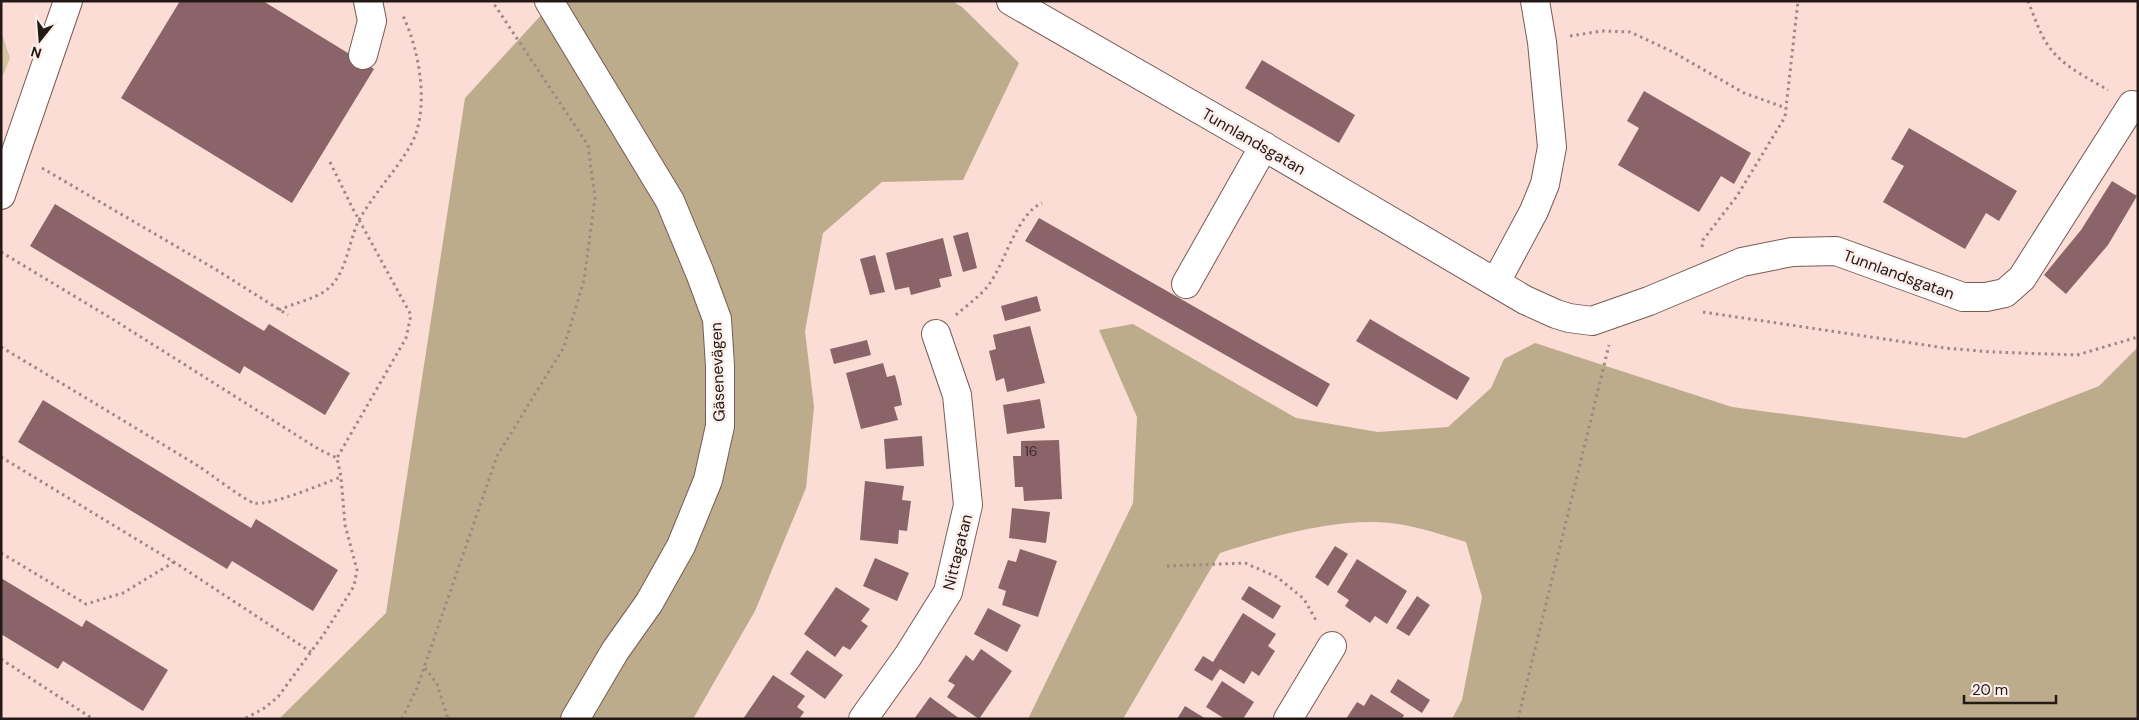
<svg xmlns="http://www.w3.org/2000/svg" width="2139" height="720" font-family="'DM Sans',sans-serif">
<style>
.green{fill:#d5c4a3}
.forest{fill:#bdac8b}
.building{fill:#8a6469}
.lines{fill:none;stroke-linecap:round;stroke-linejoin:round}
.minor-casing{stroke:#765c55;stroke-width:30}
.path{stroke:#9e8882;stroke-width:3;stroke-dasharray:2.5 4;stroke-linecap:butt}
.minor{stroke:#fff;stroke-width:28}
.labels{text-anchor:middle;stroke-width:5;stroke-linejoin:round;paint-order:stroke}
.number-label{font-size:14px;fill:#3e2c2b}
.street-label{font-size:16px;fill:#241916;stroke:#fcefec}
</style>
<rect width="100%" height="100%" fill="#fcddd5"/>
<path class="green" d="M 1,31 L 10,58 L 1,80 Z"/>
<path class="forest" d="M 554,1 L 952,1 L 962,7 L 1019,63 L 963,180 L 882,182 L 823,233 L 805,331 L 814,407 L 806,488 L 755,611 L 693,719 L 279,719 L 386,613 L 465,98 Z
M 1133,324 L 1296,418 L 1378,432 L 1448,427 L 1491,388 L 1504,359 L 1535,343 L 1732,407 L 1965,438 L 2099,386 L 2138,347 L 2138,719 L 1452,719 L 1462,700 L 1482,597 L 1466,542 C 1446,536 1425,529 1404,525 C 1347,514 1274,536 1220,553 L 1123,719 L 1028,719 L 1133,503 L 1137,417 L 1099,330 Z"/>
<path class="building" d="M 180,1 L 263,1 L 374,69 L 292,203 L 121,98 Z
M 1262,60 L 1355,115 L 1339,143 L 1245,88 Z
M 1644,91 L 1751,153 L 1734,184 L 1721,176 L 1699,212 L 1618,165 L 1639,128 L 1627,121 Z
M 1909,128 L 2017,191 L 1999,221 L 1986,213 L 1965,249 L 1883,202 L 1904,166 L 1891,159 Z
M 2112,181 L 2137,196 L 2108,245 L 2066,294 L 2044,275 L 2081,230 Z
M 55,204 L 264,331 L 269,324 L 350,373 L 325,415 L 244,366 L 240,374 L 30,246 Z
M 1039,218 L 1330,384 L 1317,407 L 1025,241 Z
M 968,232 L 977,268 L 963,272 L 953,236 Z
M 943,238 L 952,276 L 939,279 L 941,287 L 911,295 L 909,287 L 895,290 L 886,253 Z
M 875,255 L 885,292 L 870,295 L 860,259 Z
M 1037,296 L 1041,311 L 1005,321 L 1001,306 Z
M 1370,319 L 1470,378 L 1457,400 L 1356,341 Z
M 1030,326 L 1045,383 L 1007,392 L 1004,378 L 996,381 L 989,351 L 996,349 L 993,335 Z
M 867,340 L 871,355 L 834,364 L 830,349 Z
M 883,363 L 887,377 L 895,375 L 899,390 L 902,405 L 894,407 L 898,420 L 861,429 L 846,373 Z
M 1040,399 L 1045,428 L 1007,434 L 1003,405 Z
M 43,400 L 251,528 L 256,519 L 338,570 L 313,611 L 232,561 L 227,569 L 18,442 Z
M 922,436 L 924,466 L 886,469 L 884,439 Z
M 1059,440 L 1062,499 L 1024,501 L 1023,487 L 1015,487 L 1013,456 L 1021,456 L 1021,441 Z
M 865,481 L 904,486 L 902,500 L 911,501 L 907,531 L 899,530 L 898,544 L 860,540 Z
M 1012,508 L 1050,512 L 1046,543 L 1009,538 Z
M 1335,546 L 1348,554 L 1328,586 L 1315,577 Z
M 1020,549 L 1057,561 L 1038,617 L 1002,605 L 1006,591 L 998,588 L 1008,560 L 1016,562 Z
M 875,558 L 909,573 L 897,601 L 863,586 Z
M 1357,559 L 1407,591 L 1387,624 L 1375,616 L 1370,623 L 1345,606 L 1349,600 L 1337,592 Z
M 1,578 L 82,627 L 86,620 L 168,670 L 143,711 L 63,661 L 58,669 L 1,634 Z
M 1249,586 L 1281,606 L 1273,619 L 1241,599 Z
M 836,587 L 870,609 L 861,621 L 868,626 L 850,650 L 843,646 L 835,657 L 804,634 Z
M 1417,596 L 1430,605 L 1409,636 L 1396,628 Z
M 988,608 L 1021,625 L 1007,652 L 974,634 Z
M 1243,613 L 1276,634 L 1268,646 L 1275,651 L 1259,676 L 1252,671 L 1244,684 L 1220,669 L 1212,681 L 1194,670 L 1203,656 L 1213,662 Z
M 981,649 L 1012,671 L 979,719 L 947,697 L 955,685 L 948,681 L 966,655 L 973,661 Z
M 807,650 L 843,675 L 825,699 L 790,674 Z
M 773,675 L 805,696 L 797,707 L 804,712 L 799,719 L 743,719 Z
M 1398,679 L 1430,700 L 1422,713 L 1390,692 Z
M 1222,681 L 1254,702 L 1243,719 L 1225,719 L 1206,707 Z
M 1371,694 L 1404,715 L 1402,719 L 1346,719 L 1357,702 L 1364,706 Z
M 930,697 L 960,719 L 914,719 Z
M 1185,706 L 1206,719 L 1177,719 Z"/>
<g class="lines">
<g class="minor-casing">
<path id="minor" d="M 549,1 L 670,201 L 700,273 L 717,319 L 720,366 L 720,426 L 708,480 L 681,546 L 649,603 L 615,651 L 575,719
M 1011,1 L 1258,143 L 1525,300 L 1556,314 L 1569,318 L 1592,321 L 1649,301 L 1742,262 L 1792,252 L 1836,251 L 1963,297 L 1986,297 L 2005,293 L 2022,278 L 2132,105
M 363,55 L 372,21 L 368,1
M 1,195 L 68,1
M 1496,282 L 1534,211 L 1545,184 L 1552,147 L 1542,42 L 1535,1
M 1186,284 L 1264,146
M 863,719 L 908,656 L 948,592 L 968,505 L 957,395 L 936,334
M 1288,719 L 1332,646"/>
</g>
<path class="path" d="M 2028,1 C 2035,18 2041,39 2054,53 C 2068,69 2090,79 2108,90
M 1570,36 L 1602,31 L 1630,32 L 1673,52 L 1744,93 L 1786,108
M 330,162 L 353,209 L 411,315 L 406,338 L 337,458
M 42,168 L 215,269 L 288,315
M 1702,247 L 1703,240 L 1737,196 L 1785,117 L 1798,1
M 1,252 L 114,320 L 320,450 L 337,458 L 341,477 L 345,525 L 357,570 L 354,586 L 324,634 L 278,697 L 263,709 L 244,719
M 279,310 C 292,304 314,299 325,291 C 347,276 348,242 359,220 C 373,195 394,173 409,148 C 431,113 420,51 403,16
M 1703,312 L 1945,348 L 1992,352 L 2077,355 L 2138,337
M 956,315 C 967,305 982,295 990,283 C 1006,260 1017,214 1042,203
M 1,347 C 68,387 134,427 200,467 C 210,474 246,501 254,503 C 271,506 322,484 341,477
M 1,457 L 174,562 L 311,652
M 1,553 L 86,604 L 123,593 L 174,562
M 1167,566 L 1245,563 L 1277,577 L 1304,599 L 1317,622
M 1,659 L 93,719
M 425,668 L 437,684 L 448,719
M 402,719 L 417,688 L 497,456 L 564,347 L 584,280 L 595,198 L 588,145 L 492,1
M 1518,719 L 1609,345"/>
<use href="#minor" class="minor"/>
</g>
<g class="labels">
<g class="number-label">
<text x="1031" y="456">16</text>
</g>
<g class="street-label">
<text transform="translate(1254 141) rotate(30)" y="6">Tunnlandsgatan</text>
<text transform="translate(1899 274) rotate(20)" y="6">Tunnlandsgatan</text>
<text transform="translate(717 372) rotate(-92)" y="6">Gäsenevägen</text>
<text transform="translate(957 552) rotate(-76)" y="6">Nittagatan</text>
</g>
</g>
<rect width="2139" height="720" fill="none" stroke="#241916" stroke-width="5"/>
<g transform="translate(40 40) rotate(197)" stroke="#fcefec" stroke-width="4" paint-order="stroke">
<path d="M0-4L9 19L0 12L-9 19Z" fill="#241916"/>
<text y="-8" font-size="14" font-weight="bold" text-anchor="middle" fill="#241916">N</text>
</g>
<path d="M1964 695v8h92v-8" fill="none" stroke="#241916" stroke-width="2.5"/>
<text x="1972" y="695" font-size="15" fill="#241916" stroke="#fcefec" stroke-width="4" paint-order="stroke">20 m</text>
</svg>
